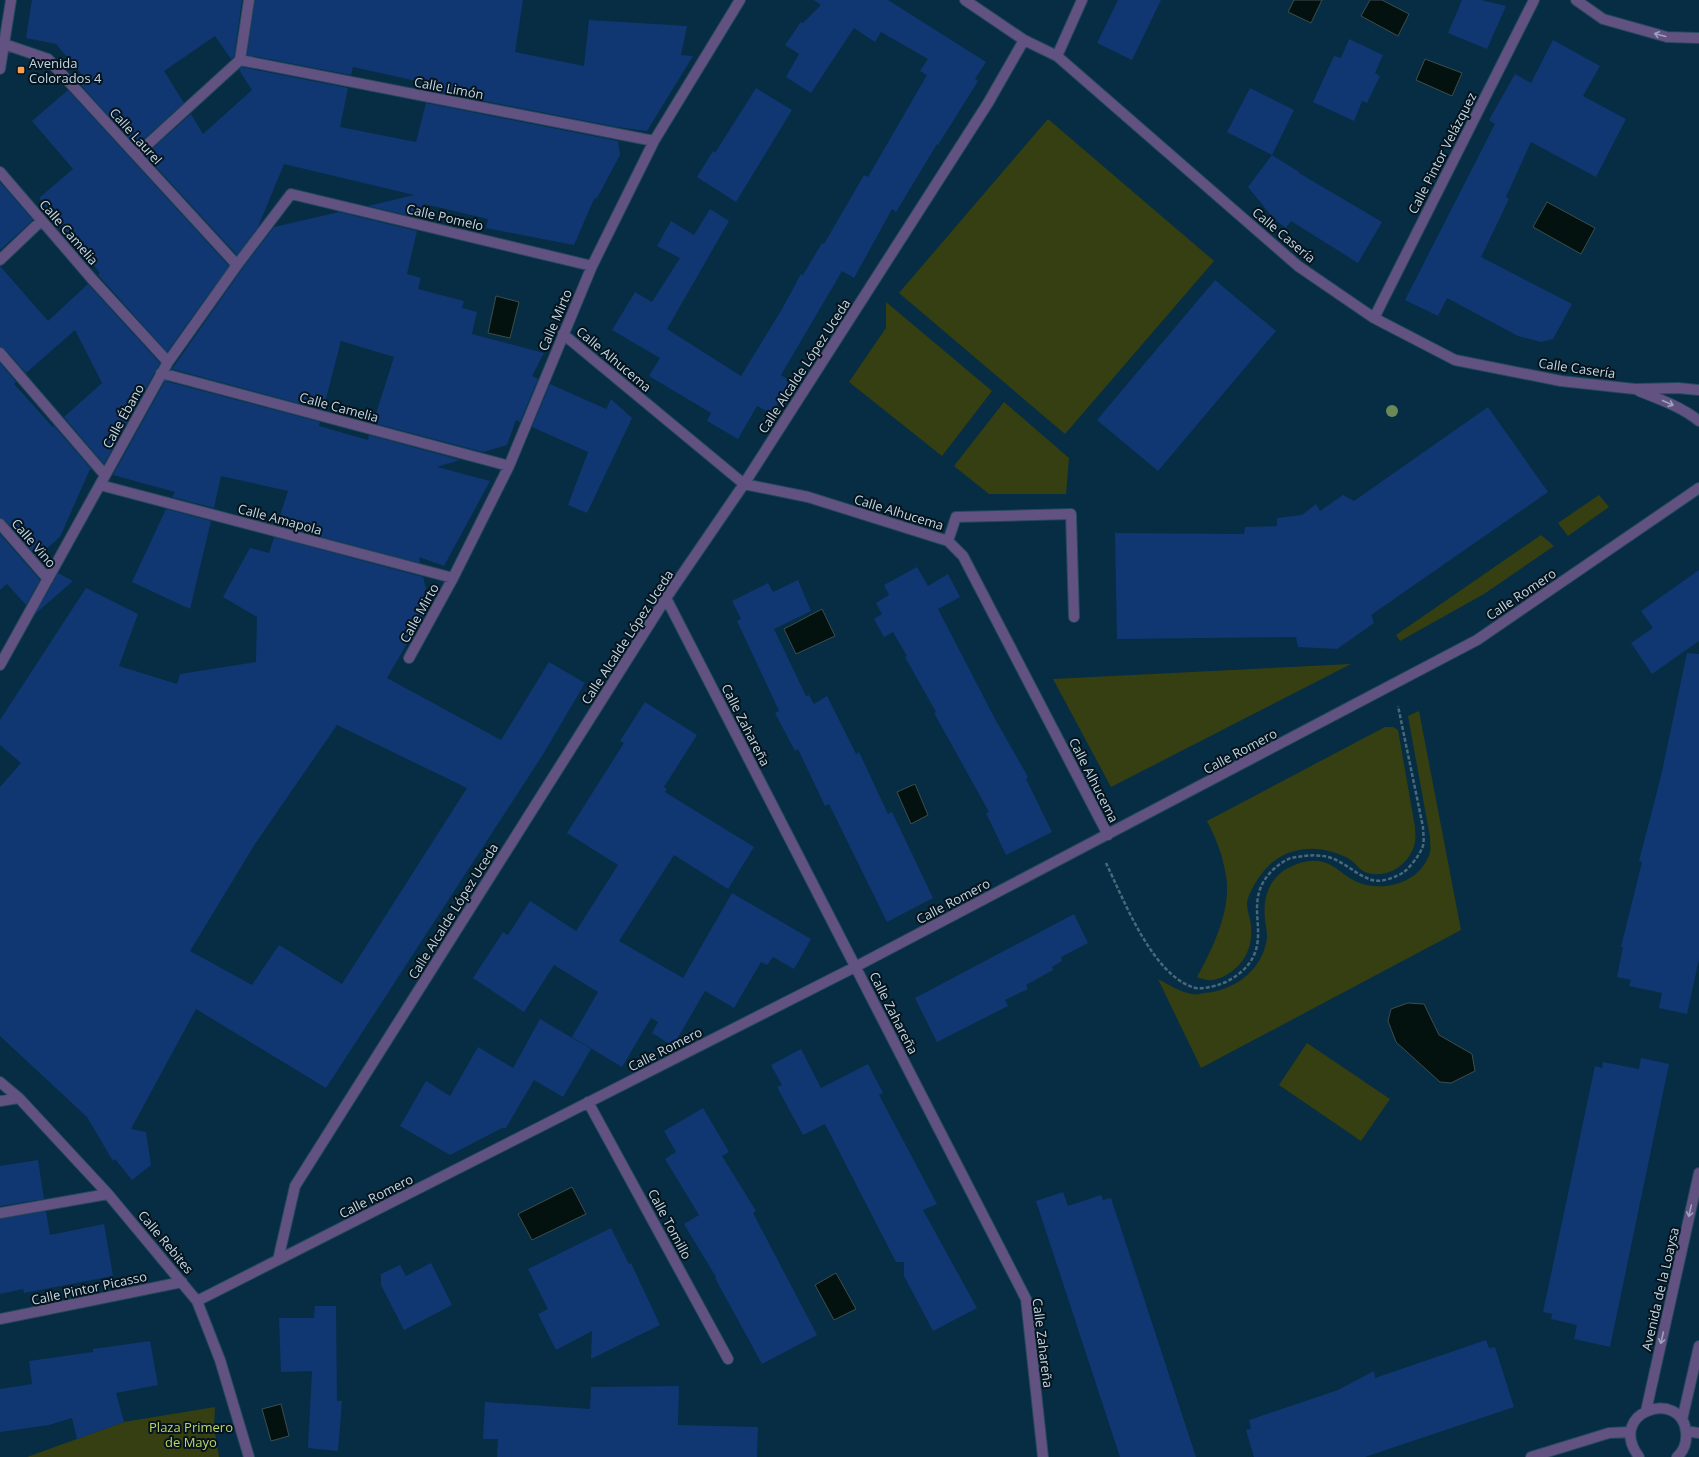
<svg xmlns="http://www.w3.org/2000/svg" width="1699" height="1457" font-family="'Open Sans',sans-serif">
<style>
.green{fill:#363f11}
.water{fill:#04120f;stroke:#3d4d4f}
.building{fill:#103772;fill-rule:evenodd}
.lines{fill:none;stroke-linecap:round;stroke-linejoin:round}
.minor-casing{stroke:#24485d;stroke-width:12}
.path{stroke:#48687b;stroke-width:2.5;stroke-dasharray:4 2;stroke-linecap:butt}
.minor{stroke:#625281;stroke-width:10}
.tree{fill:#6b8956}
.oneway{stroke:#9ca1bc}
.poi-dot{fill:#fa9f4f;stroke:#06141e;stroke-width:1.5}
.labels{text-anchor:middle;stroke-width:4;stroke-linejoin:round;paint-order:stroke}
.poi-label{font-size:13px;fill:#c2d6e4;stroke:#06141e;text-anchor:start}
.street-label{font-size:13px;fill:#c2d6e4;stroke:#06141e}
.park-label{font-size:13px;fill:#bed565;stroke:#06141e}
</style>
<rect width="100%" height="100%" fill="#062d43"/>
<path class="green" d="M 1048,119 L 1214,261 L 1065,434 L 899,293 Z
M 886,302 L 992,391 L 942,456 L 849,382 L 886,328 Z
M 1004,402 L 1069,458 L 1066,494 L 989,494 L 954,466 Z
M 1599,495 L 1609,507 L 1568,536 L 1558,523 Z
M 1541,535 L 1554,546 L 1484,594 L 1400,641 L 1396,635 Z
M 1351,664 L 1111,787 L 1053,679 Z
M 1419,711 L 1461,930 L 1201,1068 L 1158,979 C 1169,985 1180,992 1192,994 C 1195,995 1200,994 1204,993 C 1234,991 1263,970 1267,938 C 1267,932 1266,925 1265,920 C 1263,901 1267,883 1283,871 C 1294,864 1310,858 1323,862 C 1337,866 1345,877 1357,882 C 1384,893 1421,883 1430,852 C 1431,848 1430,842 1430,837 L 1408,716 Z
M 1385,727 L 1393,727 L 1398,730 L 1415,827 C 1415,831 1416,837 1415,842 C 1411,863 1389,879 1368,873 C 1361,872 1356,864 1351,860 C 1327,846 1297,844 1274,861 C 1264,868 1248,891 1247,904 C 1247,911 1250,918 1251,925 C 1253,945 1246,963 1228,974 C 1216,981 1209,982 1197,977 C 1212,950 1232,909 1226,876 C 1223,856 1216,838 1207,821 Z
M 1307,1043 L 1390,1099 L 1361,1141 L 1279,1085 Z
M 215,1407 L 214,1427 L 219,1457 L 27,1457 L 124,1422 Z"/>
<path class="water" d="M 1294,0 L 1322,0 L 1311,23 L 1288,12 Z
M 1370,0 L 1382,0 L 1409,14 L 1398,36 L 1361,16 Z
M 1425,59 L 1462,73 L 1452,96 L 1416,80 Z
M 1547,202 L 1595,228 L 1581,254 L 1533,227 Z
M 496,296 L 519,302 L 510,338 L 488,333 Z
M 822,609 L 835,636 L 796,654 L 784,629 Z
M 915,784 L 928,815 L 911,824 L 897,792 Z
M 1408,1003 L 1424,1004 L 1439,1035 L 1472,1054 L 1475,1071 L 1451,1083 L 1440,1082 L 1396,1042 L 1388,1021 L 1391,1009 Z
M 572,1187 L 586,1214 L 532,1240 L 518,1214 Z
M 836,1273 L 856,1309 L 834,1320 L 815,1285 Z
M 281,1404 L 289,1436 L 271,1441 L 262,1409 Z"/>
<path class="building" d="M 32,0 L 242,0 L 234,57 L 231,59 L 215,36 L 164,71 L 184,103 L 136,146 L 77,81 L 83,76 L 56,44 L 26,38 Z
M 255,0 L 523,0 L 515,52 L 584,66 L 589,20 L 687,26 L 681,55 L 693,56 L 647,131 L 617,127 L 429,90 L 430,84 L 353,67 L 351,75 L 247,55 Z
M 814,0 L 888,0 L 986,62 L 975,79 L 978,81 L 938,145 L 937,144 L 896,212 L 892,209 L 854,278 L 842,271 L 781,375 L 787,379 L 786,381 L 789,383 L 772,414 L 757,406 L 738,439 L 707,421 L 711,413 L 649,376 L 660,358 L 612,330 L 635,292 L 652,302 L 680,258 L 657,246 L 671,221 L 694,235 L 710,209 L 729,221 L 667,329 L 741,376 L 782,309 L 801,274 L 803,275 L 822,243 L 824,244 L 864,175 L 868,177 L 927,75 L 920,71 L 928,59 L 881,32 L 875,42 L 854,28 L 811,93 L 786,77 L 799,54 L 785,45 L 801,22 L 803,23 L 821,5 Z
M 1118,0 L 1161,0 L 1132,60 L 1097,43 Z
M 1462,0 L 1481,0 L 1506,6 L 1487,49 L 1448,33 Z
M 1349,39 L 1383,55 L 1375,73 L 1380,76 L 1367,103 L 1362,101 L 1354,121 L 1313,102 L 1334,56 L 1341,58 Z
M 1553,40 L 1600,66 L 1583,96 L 1626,119 L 1596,177 L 1531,142 L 1506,197 L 1509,199 L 1481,257 L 1572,304 L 1553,339 L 1541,342 L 1518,336 L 1447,298 L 1438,316 L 1405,300 L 1495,124 L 1489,120 L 1515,74 L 1531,83 Z
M 242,67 L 348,88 L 340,127 L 416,142 L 426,103 L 618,141 L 620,155 L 597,198 L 594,199 L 574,245 L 486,228 L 488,219 L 424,204 L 420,218 L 368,206 L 414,195 L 284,164 L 258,227 L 237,255 L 145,155 L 191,114 L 203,134 L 252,90 L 239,70 Z
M 756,88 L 792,110 L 736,202 L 697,177 L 713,151 L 715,153 Z
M 1250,88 L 1294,110 L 1272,155 L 1227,132 Z
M 68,90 L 229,266 L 167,352 L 98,275 L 100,273 L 39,198 L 73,169 L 32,121 Z
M 1272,155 L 1299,172 L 1299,173 L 1382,222 L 1358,263 L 1291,221 L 1286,228 L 1274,219 L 1248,187 Z
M 0,182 L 33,220 L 0,250 Z
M 339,212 L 417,231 L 407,274 L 421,278 L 418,289 L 464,301 L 462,308 L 477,312 L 472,334 L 544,353 L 532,376 L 538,379 L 520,422 L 516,420 L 507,445 L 483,452 L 373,423 L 394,357 L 341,341 L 323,410 L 172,369 L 242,269 L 274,227 Z
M 0,266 L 48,321 L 88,284 L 160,363 L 104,464 L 64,417 L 102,383 L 75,330 L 26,373 L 5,349 L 0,347 Z
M 1215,280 L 1276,331 L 1158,471 L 1097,420 Z
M 0,363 L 16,382 L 14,384 L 53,427 L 54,426 L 92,470 L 90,469 L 60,537 L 37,557 L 5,520 L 0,518 Z
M 165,381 L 320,422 L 319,426 L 368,440 L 369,435 L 460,460 L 437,467 L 490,481 L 444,566 L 419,557 L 420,563 L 277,525 L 288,491 L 221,476 L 214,508 L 172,497 L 175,492 L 113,475 Z
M 550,384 L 606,409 L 611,399 L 632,418 L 587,513 L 568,505 L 588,452 L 532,427 Z
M 1488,407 L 1548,492 L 1371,615 L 1374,623 L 1337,649 L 1298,647 L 1296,637 L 1117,639 L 1115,533 L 1244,534 L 1245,527 L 1277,526 L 1277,518 L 1302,515 L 1316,504 L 1320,511 L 1343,495 L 1354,501 Z
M 166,509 L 211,521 L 190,609 L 132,582 Z
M 0,534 L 40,580 L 26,605 L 7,584 L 0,590 Z
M 274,537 L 423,577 L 430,604 L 387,678 L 501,740 L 549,662 L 585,683 L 542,756 L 326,1088 L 196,1009 L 131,1129 L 146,1132 L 151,1165 L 132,1180 L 115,1159 L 113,1161 L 87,1117 L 0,1036 L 0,787 L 21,763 L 0,745 L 0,720 L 86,588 L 138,614 L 119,666 L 177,684 L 180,674 L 256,662 L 257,617 L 223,597 L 250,548 L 269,553 ZM 337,725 L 467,788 L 342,984 L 279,945 L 252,985 L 190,951 L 255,844 Z
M 917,567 L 928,586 L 948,574 L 960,597 L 938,609 L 995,719 L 1028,777 L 1026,779 L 1052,832 L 1006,855 L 986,813 L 989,812 L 934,713 L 936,712 L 905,657 L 907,656 L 893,632 L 884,637 L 874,619 L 882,614 L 876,603 L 889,595 L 884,585 Z
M 1699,570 L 1699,641 L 1652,674 L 1631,643 L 1653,628 L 1641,611 Z
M 58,573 L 73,581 L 35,614 L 54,581 Z
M 798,580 L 811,611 L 774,629 L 806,696 L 809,695 L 814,704 L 827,696 L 856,754 L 859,752 L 888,814 L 892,812 L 933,898 L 887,922 L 829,804 L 825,806 L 798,749 L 795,751 L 775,713 L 779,711 L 737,621 L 741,619 L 732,601 L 768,583 L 773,592 Z
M 1687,653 L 1699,654 L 1699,959 L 1687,1014 L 1659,1008 L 1662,993 L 1629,986 L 1631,980 L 1617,977 L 1623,947 L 1621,947 L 1642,862 L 1639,861 L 1661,776 Z
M 645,702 L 697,735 L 664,787 L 667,789 L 665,792 L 754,847 L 728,889 L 674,855 L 619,941 L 683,978 L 732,893 L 811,939 L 794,969 L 773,957 L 767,965 L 761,962 L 734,1008 L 705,991 L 673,1046 L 652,1033 L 658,1022 L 651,1018 L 622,1067 L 572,1037 L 598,992 L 554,965 L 524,1012 L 473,978 L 503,932 L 508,935 L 530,901 L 576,931 L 618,865 L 567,833 L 624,743 L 620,741 Z
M 1074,914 L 1088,943 L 1061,957 L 1062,961 L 1052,967 L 1053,970 L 1026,985 L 1028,989 L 1005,1000 L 1008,1006 L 937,1042 L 915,998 Z
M 540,1019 L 591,1049 L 563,1097 L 534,1080 L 506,1128 L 502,1128 L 450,1155 L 400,1126 L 426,1081 L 450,1096 L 478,1047 L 513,1068 Z
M 801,1049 L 821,1088 L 868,1064 L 883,1093 L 879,1095 L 937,1204 L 923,1210 L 977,1308 L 933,1331 L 904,1276 L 904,1262 L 896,1262 L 825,1124 L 803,1135 L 777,1087 L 782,1085 L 771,1065 Z
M 1641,1058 L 1669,1064 L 1610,1347 L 1574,1339 L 1577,1325 L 1551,1319 L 1552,1314 L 1543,1312 L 1595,1066 L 1602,1068 L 1603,1062 L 1639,1069 Z
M 703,1108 L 729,1152 L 722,1156 L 756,1211 L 753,1213 L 817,1335 L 762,1364 L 715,1278 L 716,1277 L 684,1224 L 699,1215 L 665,1159 L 676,1152 L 664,1131 Z
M 38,1160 L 44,1199 L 0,1206 L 0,1166 Z
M 1063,1192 L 1068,1206 L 1101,1195 L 1103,1200 L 1111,1198 L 1196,1457 L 1120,1457 L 1036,1201 Z
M 46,1211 L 50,1235 L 104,1224 L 113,1276 L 24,1293 L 23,1289 L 0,1294 L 0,1219 Z
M 611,1228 L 629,1264 L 631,1263 L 660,1325 L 591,1359 L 592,1331 L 556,1350 L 538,1314 L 548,1309 L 528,1269 Z
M 431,1263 L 452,1305 L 404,1330 L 381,1285 L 381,1274 L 400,1265 L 406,1276 Z
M 315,1306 L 336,1306 L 337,1401 L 342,1401 L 338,1451 L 308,1448 L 312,1371 L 281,1372 L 279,1318 L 314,1318 Z
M 1486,1340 L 1489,1348 L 1495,1347 L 1514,1407 L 1365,1457 L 1254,1457 L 1246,1430 L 1251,1429 L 1249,1420 L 1338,1390 L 1374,1371 L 1375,1378 Z
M 150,1341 L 158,1385 L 116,1393 L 124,1422 L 77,1439 L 72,1418 L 49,1425 L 0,1432 L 0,1389 L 32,1384 L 29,1361 L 93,1352 L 93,1349 Z
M 679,1386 L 678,1425 L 758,1427 L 757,1457 L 497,1457 L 498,1439 L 483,1439 L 485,1402 L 590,1409 L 591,1387 Z"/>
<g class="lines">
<g class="minor-casing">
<path id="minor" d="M 965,0 L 1024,40 L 1057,56 L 1298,266 L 1374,318 L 1455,360 L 1561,381 L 1635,389 L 1678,388 L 1699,390
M 1576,0 L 1603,19 L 1667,37 L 1699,38
M 4,44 L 48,59 L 237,265
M 1057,56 L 1082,0
M 240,60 L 654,141
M 0,69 L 11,0
M 136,155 L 240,60 L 249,0
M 0,172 L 92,279 L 168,362
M 0,260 L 41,221
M 1374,318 L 1534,0
M 563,334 L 744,484 L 808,497 L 948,541 L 963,556 L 1108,835
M 0,353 L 105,475
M 161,373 L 509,466
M 1639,391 C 1659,399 1682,407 1699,421
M 100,485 L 453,578
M 0,524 L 48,579
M 948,541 L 956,517 L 1071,514 L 1074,617
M 666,598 L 1026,1299 L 1043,1457
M 409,658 L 453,578 L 509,466 L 592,266 L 654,141 L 740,0
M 0,665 L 168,362 L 237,265 L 291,194 L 592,266
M 0,1082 L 19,1098 L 108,1194 L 197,1301 L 220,1360 L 249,1457
M 0,1101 L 19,1098
M 588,1102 L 728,1359
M 0,1213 L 108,1194
M 278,1260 L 295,1186 L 666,598 L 744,484 L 988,103 L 1024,40
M 197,1301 L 855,967 L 1477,640 L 1699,488
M 0,1319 L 182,1282
M 1646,1411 L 1699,1173
M 1682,1420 L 1699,1346
M 1686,1431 L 1699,1433
M 1531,1457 L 1609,1433 L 1630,1432
M 1639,1457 C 1605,1411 1682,1388 1686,1432 C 1687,1442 1685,1450 1677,1457"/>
</g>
<path class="path" d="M 1106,863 C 1124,900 1151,972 1192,987 C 1199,990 1211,987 1218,985 C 1231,981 1247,970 1253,957 C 1267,930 1245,902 1269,874 C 1275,867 1283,861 1291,858 C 1307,855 1324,853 1338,861 C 1350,867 1359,876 1372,880 C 1380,883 1397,877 1404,872 C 1410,867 1419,856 1422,848 C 1425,843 1423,833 1423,827 L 1398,706"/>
<use href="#minor" class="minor"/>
</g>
<circle class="tree" cx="1392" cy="411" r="6"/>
<defs><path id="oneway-shaft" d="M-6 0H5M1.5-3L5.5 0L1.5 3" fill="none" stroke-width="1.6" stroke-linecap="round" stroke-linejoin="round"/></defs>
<g class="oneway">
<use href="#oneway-shaft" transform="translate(1660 35) rotate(-165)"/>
<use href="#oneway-shaft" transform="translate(1668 403) rotate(24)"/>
<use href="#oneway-shaft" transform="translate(1690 1211) rotate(103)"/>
<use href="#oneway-shaft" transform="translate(1662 1338) rotate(103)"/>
</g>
<rect class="poi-dot" x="17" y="66" width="8" height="8" rx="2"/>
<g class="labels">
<g class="poi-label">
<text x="29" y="68">Avenida<tspan x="29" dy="15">Colorados 4</tspan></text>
</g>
<g class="street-label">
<text transform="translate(449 88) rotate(11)" y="5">Calle Limón</text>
<text transform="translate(136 136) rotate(48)" y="5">Calle Laurel</text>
<text transform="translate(1442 153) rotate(-63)" y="5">Calle Pintor Velázquez</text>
<text transform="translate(445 217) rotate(13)" y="5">Calle Pomelo</text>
<text transform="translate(69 232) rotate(49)" y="5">Calle Camelia</text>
<text transform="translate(1284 235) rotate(40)" y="5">Calle Casería</text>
<text transform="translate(555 320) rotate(-67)" y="5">Calle Mirto</text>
<text transform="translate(614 359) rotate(40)" y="5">Calle Alhucema</text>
<text transform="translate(804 366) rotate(-57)" y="5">Calle Alcalde López Uceda</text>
<text transform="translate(1577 368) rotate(8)" y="5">Calle Casería</text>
<text transform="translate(339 407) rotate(15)" y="5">Calle Camelia</text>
<text transform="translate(123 416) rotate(-61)" y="5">Calle Ébano</text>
<text transform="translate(899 512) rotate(17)" y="5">Calle Alhucema</text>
<text transform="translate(280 519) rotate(15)" y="5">Calle Amapola</text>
<text transform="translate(34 543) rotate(49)" y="5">Calle Vino</text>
<text transform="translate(1521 594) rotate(-34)" y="5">Calle Romero</text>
<text transform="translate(419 613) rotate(-61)" y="5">Calle Mirto</text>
<text transform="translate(627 637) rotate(-57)" y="5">Calle Alcalde López Uceda</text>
<text transform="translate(746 725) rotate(63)" y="5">Calle Zahareña</text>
<text transform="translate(1240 751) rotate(-28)" y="5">Calle Romero</text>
<text transform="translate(1094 780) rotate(63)" y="5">Calle Alhucema</text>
<text transform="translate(953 901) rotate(-28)" y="5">Calle Romero</text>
<text transform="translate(453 911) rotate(-58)" y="5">Calle Alcalde López Uceda</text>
<text transform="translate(894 1013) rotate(63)" y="5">Calle Zahareña</text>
<text transform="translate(665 1049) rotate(-27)" y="5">Calle Romero</text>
<text transform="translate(376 1196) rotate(-27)" y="5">Calle Romero</text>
<text transform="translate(670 1224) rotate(62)" y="5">Calle Tomillo</text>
<text transform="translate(166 1242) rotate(50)" y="5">Calle Rebites</text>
<text transform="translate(89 1288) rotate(-12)" y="5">Calle Pintor Picasso</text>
<text transform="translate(1660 1289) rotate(-77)" y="5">Avenida de la Loaysa</text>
<text transform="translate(1043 1343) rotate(83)" y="5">Calle Zahareña</text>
</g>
<g class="park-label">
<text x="191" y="1432">Plaza Primero<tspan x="191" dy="15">de Mayo</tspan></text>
</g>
</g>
</svg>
